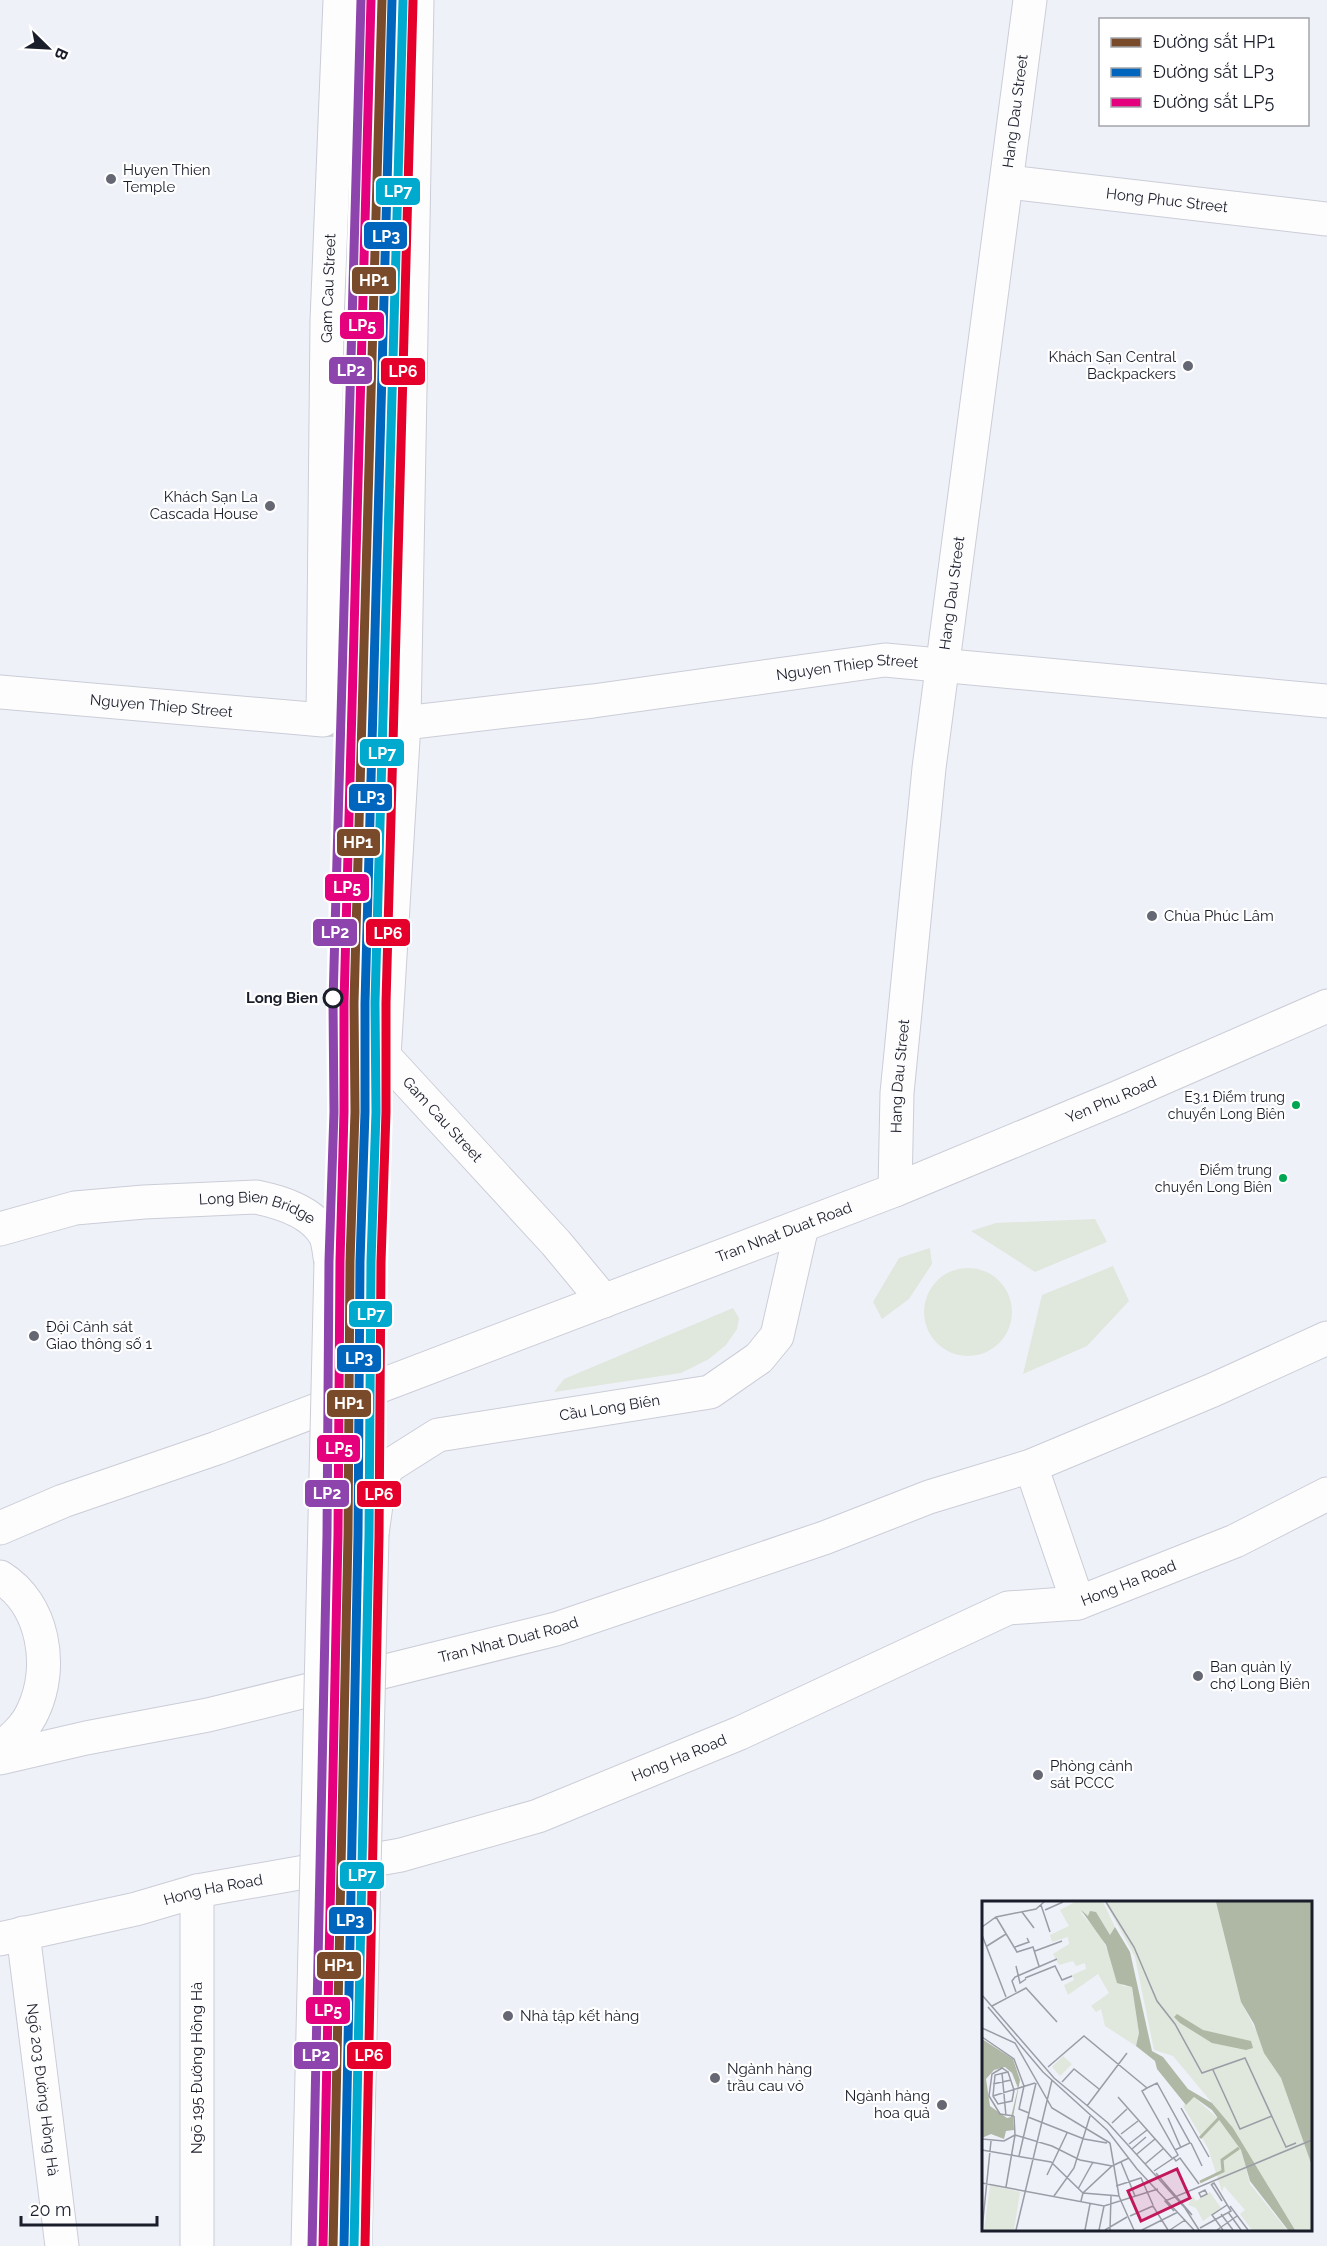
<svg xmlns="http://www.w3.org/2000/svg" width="1327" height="2246" font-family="Raleway,sans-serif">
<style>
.green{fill:#e0e7dc}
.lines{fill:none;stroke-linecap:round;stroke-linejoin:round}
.minor-tunnel{stroke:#cfd1da;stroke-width:33;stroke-dasharray:33 16;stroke-linecap:butt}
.minor-casing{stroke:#cbcdd7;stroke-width:35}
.major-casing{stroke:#cbcdd7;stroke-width:35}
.minor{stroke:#fdfdfe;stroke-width:33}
.major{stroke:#fdfdfe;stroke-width:33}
.minor-bridge-casing{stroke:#cbcdd7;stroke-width:35;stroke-linecap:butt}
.minor-bridge{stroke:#fdfdfe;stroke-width:33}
.rail-1-casing{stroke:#fff;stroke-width:14}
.rail-2-casing{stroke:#fff;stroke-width:14}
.rail-3-casing{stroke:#fff;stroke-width:14}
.rail-4-casing{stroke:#fff;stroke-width:14}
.rail-5-casing{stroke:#fff;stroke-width:14}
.rail-6-casing{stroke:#fff;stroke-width:14}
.rail-1{stroke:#7a4b2a;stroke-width:9}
.rail-2{stroke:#0065bd;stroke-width:9}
.rail-3{stroke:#e5007d;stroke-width:9}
.rail-4{stroke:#00a9ce;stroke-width:9}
.rail-5{stroke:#8e44ad;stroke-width:9}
.rail-6{stroke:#e4002b;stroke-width:9}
.poi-dot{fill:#656772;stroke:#fff;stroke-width:2}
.stop-dot{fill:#fff;stroke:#1a1d2a;stroke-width:3}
.bus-dot{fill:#00a651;stroke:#fff;stroke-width:2}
.labels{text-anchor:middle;stroke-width:4.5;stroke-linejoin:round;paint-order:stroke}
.bus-label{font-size:14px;fill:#1a1d2a;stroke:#fff;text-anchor:end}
.street-label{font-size:15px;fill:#1a1d2a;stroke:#fff}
.poi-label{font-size:15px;fill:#1a1d2a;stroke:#fff;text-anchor:start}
.stop-label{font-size:15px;font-weight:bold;fill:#1a1d2a;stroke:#fff;text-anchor:end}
.inset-river{fill:none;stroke:#afb7a5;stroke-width:3}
.inset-road{fill:none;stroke:#9a9ca6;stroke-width:1.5}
.view{fill:#c2185b;fill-opacity:0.15;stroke:#c2185b;stroke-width:3}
.inset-edge{fill:none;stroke:#1a1d2a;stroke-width:3}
.line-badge{stroke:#fff;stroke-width:2}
.badge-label{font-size:16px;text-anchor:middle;font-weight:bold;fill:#fff}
</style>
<rect width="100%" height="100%" fill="#eff1f9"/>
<path class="green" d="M 1095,1219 L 1107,1242 L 1035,1272 L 971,1231 L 996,1223 Z
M 930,1248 L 932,1264 L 909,1299 L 882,1319 L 873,1302 L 899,1258 Z
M 1113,1266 L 1129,1301 L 1087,1346 L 1023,1374 L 1042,1295 Z
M924 1312a44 44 0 1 1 88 0a44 44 0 1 1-88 0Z
M 733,1308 L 739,1318 L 737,1329 L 726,1345 L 709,1359 L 681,1373 L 554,1392 L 564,1379 Z"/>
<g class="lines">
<path class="minor-tunnel" d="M 323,720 L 404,723"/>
<g class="minor-casing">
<g id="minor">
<path id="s1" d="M 417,0 L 404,723 L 384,1056 L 556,1243 L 604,1301"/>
<path id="s2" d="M 1008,182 L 1327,219"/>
<path id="s3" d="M 0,692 L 323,720 L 327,321 L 340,0"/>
<path id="s4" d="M 404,723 L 593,701 L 885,660 L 1327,701"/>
<path id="s5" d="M 0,1229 L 75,1208 L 144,1202 L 256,1197 C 280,1202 312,1211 325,1235 C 329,1242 329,1254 331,1262"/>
<path id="s6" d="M 372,1534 L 379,1483 L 389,1466 L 438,1435 L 710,1392 L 759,1358 L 777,1336 L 802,1226"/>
<path id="s7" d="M 23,1933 L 62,2246"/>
<path id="s8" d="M 0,1939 L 136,1909 L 197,1891 L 401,1855 L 538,1816 L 740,1733 L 1008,1608 L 1078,1603 L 1235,1541 L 1327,1494"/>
<path d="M 197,2246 L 197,1891"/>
</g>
</g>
<g class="major-casing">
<g id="major">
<path id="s9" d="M 895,1190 L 897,1093 L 929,768 L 1030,0"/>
<path d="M 1031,1466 L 1078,1603"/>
<path id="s10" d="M 0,1528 L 63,1501 L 217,1448 L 895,1190 L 1119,1097 L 1327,1006"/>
<path d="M 0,1577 C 44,1604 54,1667 33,1711 C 26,1727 13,1738 0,1749"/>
<path id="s11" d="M 0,1758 L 86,1738 L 208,1715 L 556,1629 L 824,1538 L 929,1497 L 1031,1466 L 1213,1390 L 1327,1338"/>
</g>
</g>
<use href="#minor" class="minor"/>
<use href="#major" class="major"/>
<g class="minor-bridge-casing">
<path id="minor-bridge" d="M 308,2246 L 331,1262
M 355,2246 L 372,1534"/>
</g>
<use href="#minor-bridge" class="minor-bridge"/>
<g class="rail-1-casing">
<path id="rail-1" d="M 333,2246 L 348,1535 L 350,1261 L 355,1112 L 354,1003 L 382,0"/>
</g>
<g class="rail-2-casing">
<path id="rail-2" d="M 344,2246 L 358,1535 L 360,1261 L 365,1112 L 365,1003 L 392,0"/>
</g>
<g class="rail-3-casing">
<path id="rail-3" d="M 323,2246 L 338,1535 L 340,1261 L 344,1112 L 344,1003 L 371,0"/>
</g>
<g class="rail-4-casing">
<path id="rail-4" d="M 354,2246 L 369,1535 L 371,1261 L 376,1112 L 375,1003 L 403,1"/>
</g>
<g class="rail-5-casing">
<path id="rail-5" d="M 312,2246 L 327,1535 L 329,1261 L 334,1112 L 333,1002 L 361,0"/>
</g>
<g class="rail-6-casing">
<path id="rail-6" d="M 365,2246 L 379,1536 L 381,1262 L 386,1112 L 386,1003 L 413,1"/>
</g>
<use href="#rail-1" class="rail-1"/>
<use href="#rail-2" class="rail-2"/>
<use href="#rail-3" class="rail-3"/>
<use href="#rail-4" class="rail-4"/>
<use href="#rail-5" class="rail-5"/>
<use href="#rail-6" class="rail-6"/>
</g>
<g class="poi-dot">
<circle cx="111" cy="179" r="6"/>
<circle cx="1188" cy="366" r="6"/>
<circle cx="270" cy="506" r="6"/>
<circle cx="1152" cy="916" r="6"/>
<circle cx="34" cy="1336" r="6"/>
<circle cx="1198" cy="1676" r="6"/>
<circle cx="1038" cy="1775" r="6"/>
<circle cx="508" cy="2016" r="6"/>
<circle cx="715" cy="2078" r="6"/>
<circle cx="942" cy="2105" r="6"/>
</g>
<circle class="stop-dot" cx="333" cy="998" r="9"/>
<g class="bus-dot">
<circle cx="1296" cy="1105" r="5"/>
<circle cx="1283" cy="1178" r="5"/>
</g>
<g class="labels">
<g class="bus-label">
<text x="1285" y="1102">E3.1 Điểm trung<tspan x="1285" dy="17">chuyển Long Biên</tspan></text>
<text x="1272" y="1175">Điểm trung<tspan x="1272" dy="17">chuyển Long Biên</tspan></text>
</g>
<g class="street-label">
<text dy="5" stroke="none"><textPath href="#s9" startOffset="1086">Hang Dau Street</textPath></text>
<text dy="5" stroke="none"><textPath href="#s2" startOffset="160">Hong Phuc Street</textPath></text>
<text dy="5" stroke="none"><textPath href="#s3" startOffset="756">Gam Cau Street</textPath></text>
<text dy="5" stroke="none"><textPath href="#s9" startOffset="600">Hang Dau Street</textPath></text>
<text dy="5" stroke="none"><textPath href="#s4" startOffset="447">Nguyen Thiep Street</textPath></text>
<text dy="5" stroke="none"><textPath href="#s3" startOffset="162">Nguyen Thiep Street</textPath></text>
<text dy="5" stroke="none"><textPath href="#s9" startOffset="114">Hang Dau Street</textPath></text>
<text dy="5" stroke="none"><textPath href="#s10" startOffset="1191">Yen Phu Road</textPath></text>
<text dy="5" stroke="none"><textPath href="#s1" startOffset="1143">Gam Cau Street</textPath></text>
<text dy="5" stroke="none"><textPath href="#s5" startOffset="262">Long Bien Bridge</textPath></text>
<text dy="5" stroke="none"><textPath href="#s10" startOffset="838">Tran Nhat Duat Road</textPath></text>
<text dy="5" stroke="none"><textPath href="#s6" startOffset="303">Cầu Long Biên</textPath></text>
<text dy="5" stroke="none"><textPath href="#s8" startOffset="1191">Hong Ha Road</textPath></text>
<text dy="5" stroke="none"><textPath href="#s11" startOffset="522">Tran Nhat Duat Road</textPath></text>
<text dy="5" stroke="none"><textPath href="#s8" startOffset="705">Hong Ha Road</textPath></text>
<text dy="5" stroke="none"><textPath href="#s8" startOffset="219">Hong Ha Road</textPath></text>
<text transform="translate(197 2068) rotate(-90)" y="5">Ngõ 195 Đường Hồng Hà</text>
<text dy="5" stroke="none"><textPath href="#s7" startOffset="158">Ngõ 203 Đường Hồng Hà</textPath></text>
</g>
<g class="poi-label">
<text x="123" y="175">Huyen Thien<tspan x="123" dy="17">Temple</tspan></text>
<text x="1176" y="362" text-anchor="end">Khách Sạn Central<tspan x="1176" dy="17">Backpackers</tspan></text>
<text x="258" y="502" text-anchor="end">Khách Sạn La<tspan x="258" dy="17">Cascada House</tspan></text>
<text x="1164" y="921">Chùa Phúc Lâm</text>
<text x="46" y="1332">Đội Cảnh sát<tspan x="46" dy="17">Giao thông số 1</tspan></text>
<text x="1210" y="1672">Ban quản lý<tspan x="1210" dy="17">chợ Long Biên</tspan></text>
<text x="1050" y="1771">Phòng cảnh<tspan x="1050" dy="17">sát PCCC</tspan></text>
<text x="520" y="2021">Nhà tập kết hàng</text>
<text x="727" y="2074">Ngành hàng<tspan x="727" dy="17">trầu cau vỏ</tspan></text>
<text x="930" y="2101" text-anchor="end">Ngành hàng<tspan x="930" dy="17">hoa quả</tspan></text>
</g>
<g class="stop-label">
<text x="318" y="1003">Long Bien</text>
</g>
</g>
<g transform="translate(982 1901)">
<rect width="330" height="330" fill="#eff1f9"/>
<path d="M 93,1 L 121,1 L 133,26 L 128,34 L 114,11 L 106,15 L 98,11 L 119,35 L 141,85 L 150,86 L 157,132 L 154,145 L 123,125 L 119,108 L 114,111 L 109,105 L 127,92 L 116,73 L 86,94 L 82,84 L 92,79 L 90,74 L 104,68 L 103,62 L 94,65 L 91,60 L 77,64 L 71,53 L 87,43 L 86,36 L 70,41 L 68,34 L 87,25 L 78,9 ZM 123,1 L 234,1 L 259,101 L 299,177 L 330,265 L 330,329 L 313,329 L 251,227 L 191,155 L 172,149 L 153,56 ZM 81,155 L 90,163 L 78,175 L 70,166 ZM 212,196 L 242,223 L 259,249 L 268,283 L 305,329 L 270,329 L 258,313 L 263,309 L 242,285 L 240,291 L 226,247 L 201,205 ZM 8,284 L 38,291 L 32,329 L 2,329 ZM 228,291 L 239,307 L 221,320 L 214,307 L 206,304 L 211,295 L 214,300 Z" fill="#e0e7dc"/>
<path d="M 234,1 L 330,1 L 330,265 L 299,177 L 282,152 L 272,123 L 259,101 ZM 99,9 L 106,15 L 108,10 L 114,11 L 128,34 L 133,26 L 148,51 L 170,150 L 181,156 L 206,188 L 230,202 L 251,227 L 313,329 L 306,329 L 268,280 L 259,249 L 230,209 L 212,196 L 204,204 L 175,168 L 173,160 L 154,145 L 157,132 L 150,86 L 135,82 L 124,44 ZM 195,113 L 221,129 L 269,140 L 271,147 L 264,149 L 230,142 L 198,122 L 192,116 ZM 0,138 L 31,158 L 38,179 L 31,216 L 32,229 L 24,230 L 22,238 L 9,233 L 0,237 ZM 23,166 L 30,172 L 36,187 L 29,216 L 25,217 L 8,205 L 4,178 L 12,169 Z" fill="#afb7a5" fill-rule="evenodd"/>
<path class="inset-river" d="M 218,237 L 238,216M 218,281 L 241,270 L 240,259 L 257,247"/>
<path class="inset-road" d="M 124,1 L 152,46 L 175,100 L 193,123 L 220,172 L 263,157 L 304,246 L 314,242M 59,4 L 68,31M 63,9 L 81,1M 40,11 L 52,27M 14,16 L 35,51 L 51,46 L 57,65M 0,26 L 14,16 L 54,8 L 62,1M 0,34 L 24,96M 5,45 L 24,33M 33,46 L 47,41 L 45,37M 53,50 L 80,40M 34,65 L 38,82 L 44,78M 43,77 L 73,65 L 80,79 L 90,75M 34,91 L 30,80 L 33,76 L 75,58M 0,94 L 72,177 L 126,222 L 203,307 L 217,329M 10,105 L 44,87 L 75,121M 6,106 L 61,171 L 125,229 L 155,268 L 212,329M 0,127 L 33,142 L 70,207 L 128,242M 0,136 L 32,158 L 42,185 L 37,208 L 47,212M 66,166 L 102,135 L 165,187M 231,169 L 258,228 L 290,215M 26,171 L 32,189 L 30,200 L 16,203 L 11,195 L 13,174 ZM 26,171 L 20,167 L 10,173 L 7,195 L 18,213 L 32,215M 20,172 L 24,215M 80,181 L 92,168 L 117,188M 11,183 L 29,179M 165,187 L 160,190 L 196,254 L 172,270M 165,187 L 175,182 L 208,242 L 193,249M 11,195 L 53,182M 136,196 L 190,257M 105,205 L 145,152M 199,207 L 227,256M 46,216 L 102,238 L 125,242M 186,217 L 199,247M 130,222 L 145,208M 139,233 L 156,220M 0,238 L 22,240 L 33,234 L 32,215M 128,242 L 137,295M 209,242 L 220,265M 147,243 L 165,229M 150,248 L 164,236M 0,249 L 69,261 L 101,292 L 137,295 L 139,300M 155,253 L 173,238M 37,255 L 54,182M 191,256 L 194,260 L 198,257 L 217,283M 139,261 L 153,295M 163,263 L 182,247M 174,272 L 210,314M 65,274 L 85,232M 0,282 L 122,305 L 176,288M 229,283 L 240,300M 134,285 L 159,277 L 171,304M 24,286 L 33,234 L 70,245 L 98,259 L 130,265M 96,288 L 111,261M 223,289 L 225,293 L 219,296 L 217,292 ZM 72,295 L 92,267 L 108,215M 99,300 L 101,292 L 130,265 L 147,257M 139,300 L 152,329M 248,305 L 266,329M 192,310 L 183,300 L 330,239M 246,311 L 259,329M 239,313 L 251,329M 148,315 L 171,305 L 186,329M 218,327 L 249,310 L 232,282 L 230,283M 0,329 L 9,240M 34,329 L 70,179M 103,329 L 108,303M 117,329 L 122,305M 123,329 L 145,316M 128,329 L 129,295M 160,329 L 196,311M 188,329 L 203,319M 235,329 L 255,315M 241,329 L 230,314 L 245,304"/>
<path class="view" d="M 195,268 L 208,297 L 159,320 L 146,290 Z"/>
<rect width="330" height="330" class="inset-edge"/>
</g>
<g class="line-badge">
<rect x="375" y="177" width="46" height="29" rx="6" fill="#00a9ce"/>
<rect x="363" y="221" width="45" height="29" rx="6" fill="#0065bd"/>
<rect x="351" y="266" width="46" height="29" rx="6" fill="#7a4b2a"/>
<rect x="339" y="311" width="46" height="29" rx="6" fill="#e5007d"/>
<rect x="328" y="356" width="45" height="29" rx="6" fill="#8e44ad"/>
<rect x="380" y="357" width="46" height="29" rx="6" fill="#e4002b"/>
<rect x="359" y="738" width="46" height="29" rx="6" fill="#00a9ce"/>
<rect x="348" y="783" width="45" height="29" rx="6" fill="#0065bd"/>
<rect x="336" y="828" width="45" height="29" rx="6" fill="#7a4b2a"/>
<rect x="324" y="873" width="46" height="29" rx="6" fill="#e5007d"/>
<rect x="312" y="918" width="46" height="29" rx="6" fill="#8e44ad"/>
<rect x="365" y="918" width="46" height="29" rx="6" fill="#e4002b"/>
<rect x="348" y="1300" width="45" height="28" rx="6" fill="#00a9ce"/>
<rect x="336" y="1344" width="46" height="29" rx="6" fill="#0065bd"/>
<rect x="326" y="1389" width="46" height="29" rx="6" fill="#7a4b2a"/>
<rect x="316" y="1434" width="45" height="29" rx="6" fill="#e5007d"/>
<rect x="304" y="1479" width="46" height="29" rx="6" fill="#8e44ad"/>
<rect x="356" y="1480" width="46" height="28" rx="6" fill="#e4002b"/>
<rect x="339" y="1861" width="46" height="29" rx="6" fill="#00a9ce"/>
<rect x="328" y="1906" width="45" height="29" rx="6" fill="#0065bd"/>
<rect x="316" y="1951" width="46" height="29" rx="6" fill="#7a4b2a"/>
<rect x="305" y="1996" width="46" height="29" rx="6" fill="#e5007d"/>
<rect x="293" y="2041" width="46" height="29" rx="6" fill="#8e44ad"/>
<rect x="346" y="2041" width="46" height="29" rx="6" fill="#e4002b"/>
</g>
<g class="badge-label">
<text x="398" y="197">LP7</text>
<text x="386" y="242">LP3</text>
<text x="374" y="286">HP1</text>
<text x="362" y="331">LP5</text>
<text x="351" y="376">LP2</text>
<text x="403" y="377">LP6</text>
<text x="382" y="759">LP7</text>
<text x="371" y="803">LP3</text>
<text x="358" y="848">HP1</text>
<text x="347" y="893">LP5</text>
<text x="335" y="938">LP2</text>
<text x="388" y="939">LP6</text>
<text x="371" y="1320">LP7</text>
<text x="359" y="1364">LP3</text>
<text x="349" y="1409">HP1</text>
<text x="339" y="1454">LP5</text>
<text x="327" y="1499">LP2</text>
<text x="379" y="1500">LP6</text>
<text x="362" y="1881">LP7</text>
<text x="350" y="1926">LP3</text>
<text x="339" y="1971">HP1</text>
<text x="328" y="2016">LP5</text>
<text x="316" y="2061">LP2</text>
<text x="369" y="2061">LP6</text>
</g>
<rect x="1099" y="18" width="210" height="108" fill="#ffffff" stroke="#a3a5aa" stroke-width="1.5"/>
<rect x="1111" y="38" width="30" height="9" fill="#7a4b2a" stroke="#a3a5aa" stroke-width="1.5"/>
<text x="1153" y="48" font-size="18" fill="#1a1d2a">Đường sắt HP1</text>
<rect x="1111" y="68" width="30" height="9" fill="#0065bd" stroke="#a3a5aa" stroke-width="1.5"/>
<text x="1153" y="78" font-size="18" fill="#1a1d2a">Đường sắt LP3</text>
<rect x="1111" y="98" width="30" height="9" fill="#e5007d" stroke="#a3a5aa" stroke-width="1.5"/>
<text x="1153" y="108" font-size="18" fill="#1a1d2a">Đường sắt LP5</text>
<g transform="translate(48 48) rotate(114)" stroke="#ffffff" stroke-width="4.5" paint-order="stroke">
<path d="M0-4.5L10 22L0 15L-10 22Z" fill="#1a1d2a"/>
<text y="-9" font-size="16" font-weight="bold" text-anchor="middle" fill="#1a1d2a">B</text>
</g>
<path d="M21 2216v9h136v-9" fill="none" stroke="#1a1d2a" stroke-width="3"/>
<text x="30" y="2216" font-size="18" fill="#1a1d2a" stroke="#ffffff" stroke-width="4.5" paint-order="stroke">20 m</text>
</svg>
